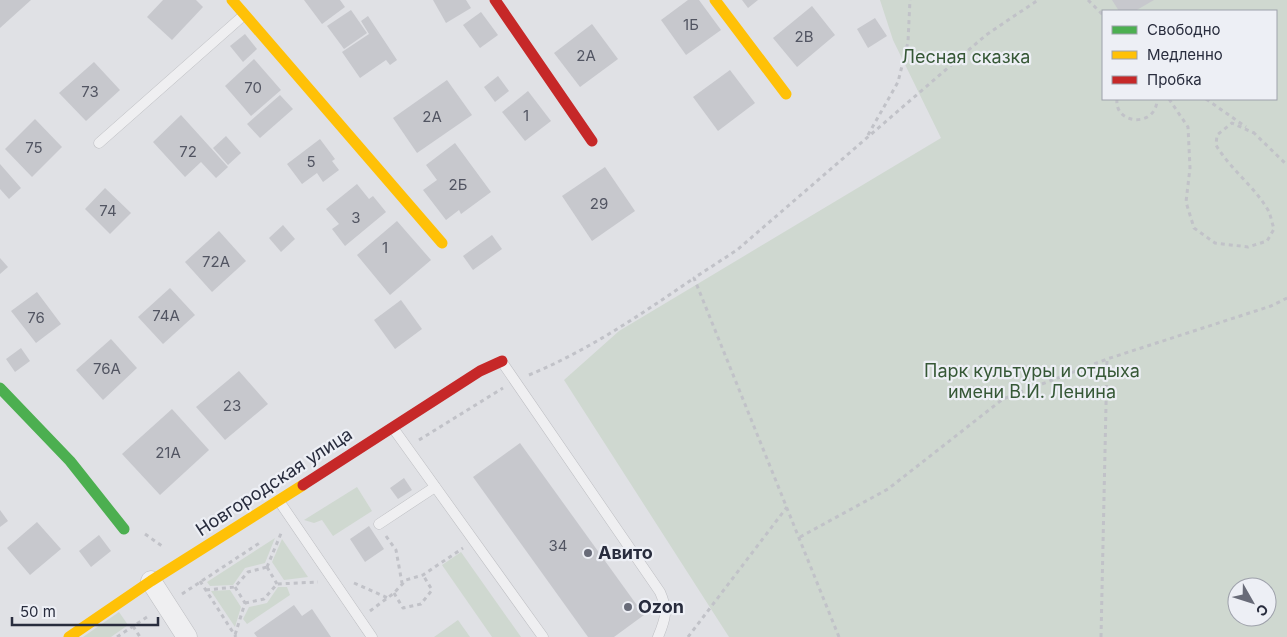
<svg xmlns="http://www.w3.org/2000/svg" width="1287" height="637" font-family="Inter,sans-serif">
	<rect width="100%" height="100%" fill="#e0e1e5"/>
	<g fill="#cfd8d0" fill-rule="evenodd">
		<path d="M 880,0 L 1287,0 L 1287,637 L 729,637 L 564,380 L 619,331 L 941,138 L 893,40 ZM 1103,11 L 1276,11 L 1276,99 L 1103,99 ZM 1237,587 L 1267,587 L 1267,617 L 1237,617 Z"/>
		<path d="M 357,487 L 372,511 L 333,536 L 322,520 L 314,523 L 304,520 Z"/>
		<path d="M 275,538 L 265,563 L 245,568 L 233,585 L 210,586 L 207,582 Z"/>
		<path d="M 282,539 L 308,577 L 284,580 L 272,562 Z"/>
		<path d="M 461,552 L 521,637 L 492,637 L 442,565 Z"/>
		<path d="M 278,587 L 287,587 L 290,595 L 247,624 L 243,619 L 249,607 L 267,603 Z"/>
		<path d="M 230,590 L 241,607 L 235,627 L 211,591 Z"/>
		<path d="M 119,612 L 128,625 L 111,637 L 83,637 Z"/>
		<path d="M 458,620 L 470,637 L 434,637 Z"/>
	</g>
	<g fill="#c7c8cd">
		<path d="M 0,0 L 31,0 L 0,28 Z"/>
		<path d="M 163,0 L 196,0 L 203,7 L 172,40 L 147,17 Z"/>
		<path d="M 304,0 L 340,0 L 345,7 L 322,24 Z"/>
		<path d="M 433,0 L 466,0 L 471,8 L 446,23 Z"/>
		<path d="M 688,0 L 699,0 L 721,30 L 686,55 L 661,20 Z"/>
		<path d="M 742,0 L 758,0 L 748,8 Z"/>
		<path d="M 1112,0 L 1154,0 L 1135,11 L 1119,11 Z"/>
		<path d="M 812,6 L 835,35 L 797,67 L 773,38 Z"/>
		<path d="M 351,10 L 367,33 L 344,49 L 327,26 Z"/>
		<path d="M 481,12 L 498,35 L 480,48 L 463,25 Z"/>
		<path d="M 368,16 L 397,60 L 390,65 L 386,60 L 360,78 L 342,52 L 369,34 L 361,21 Z"/>
		<path d="M 875,18 L 887,36 L 868,48 L 857,29 Z"/>
		<path d="M 592,24 L 618,59 L 580,87 L 554,53 Z"/>
		<path d="M 245,34 L 257,49 L 243,62 L 230,46 Z"/>
		<path d="M 254,59 L 281,90 L 251,116 L 225,86 Z"/>
		<path d="M 94,62 L 120,90 L 86,121 L 59,93 Z"/>
		<path d="M 730,70 L 755,103 L 718,131 L 693,97 Z"/>
		<path d="M 498,76 L 509,91 L 495,102 L 484,87 Z"/>
		<path d="M 447,80 L 472,115 L 417,153 L 393,118 Z"/>
		<path d="M 528,91 L 551,121 L 525,141 L 502,112 Z"/>
		<path d="M 280,95 L 293,109 L 260,138 L 247,124 Z"/>
		<path d="M 181,115 L 228,167 L 216,178 L 201,162 L 185,177 L 153,142 Z"/>
		<path d="M 35,119 L 62,147 L 32,177 L 5,149 Z"/>
		<path d="M 226,136 L 241,153 L 228,165 L 213,148 Z"/>
		<path d="M 320,139 L 335,159 L 332,161 L 339,170 L 323,182 L 317,173 L 302,184 L 287,164 Z"/>
		<path d="M 455,143 L 491,192 L 461,214 L 459,210 L 446,220 L 423,190 L 437,180 L 426,165 Z"/>
		<path d="M 0,164 L 21,188 L 9,199 L 0,189 Z"/>
		<path d="M 605,167 L 635,211 L 592,241 L 562,196 Z"/>
		<path d="M 357,184 L 369,199 L 373,196 L 386,212 L 345,246 L 332,229 L 339,224 L 326,209 Z"/>
		<path d="M 105,188 L 131,213 L 110,234 L 85,209 Z"/>
		<path d="M 397,221 L 431,260 L 390,295 L 357,255 Z"/>
		<path d="M 283,225 L 295,239 L 281,252 L 269,238 Z"/>
		<path d="M 219,231 L 246,261 L 212,292 L 185,262 Z"/>
		<path d="M 492,235 L 502,249 L 473,270 L 463,256 Z"/>
		<path d="M 0,258 L 8,267 L 0,274 Z"/>
		<path d="M 170,288 L 195,315 L 163,344 L 138,317 Z"/>
		<path d="M 37,292 L 61,324 L 36,343 L 11,311 Z"/>
		<path d="M 401,300 L 422,329 L 395,349 L 374,320 Z"/>
		<path d="M 111,339 L 137,368 L 103,400 L 76,370 Z"/>
		<path d="M 21,348 L 30,361 L 15,372 L 6,359 Z"/>
		<path d="M 239,371 L 268,404 L 225,440 L 196,407 Z"/>
		<path d="M 172,409 L 209,450 L 160,495 L 122,454 Z"/>
		<path d="M 520,443 L 644,615 L 614,637 L 588,637 L 473,477 Z"/>
		<path d="M 404,478 L 412,490 L 398,499 L 390,488 Z"/>
		<path d="M 0,510 L 8,521 L 0,527 Z"/>
		<path d="M 37,522 L 61,549 L 30,575 L 7,548 Z"/>
		<path d="M 369,526 L 384,549 L 365,562 L 350,539 Z"/>
		<path d="M 99,535 L 111,551 L 91,567 L 79,551 Z"/>
		<path d="M 294,605 L 302,616 L 312,609 L 331,637 L 257,637 L 254,633 Z"/>
	</g>
	<g fill="none" stroke-linecap="round" stroke-linejoin="round">
		<defs>
			<g id="lane">
				<path d="M 99,143 L 244,15"/>
				<path d="M 502,362 L 660,592 C 668,610 666,618 658,637"/>
				<path d="M 393,428 L 543,637"/>
				<path d="M 279,501 L 372,637"/>
				<path d="M 379,524 L 435,487"/>
			</g>
			<path id="street" d="M 151,581 L 187,637"/>
		</defs>
		<use href="#lane" stroke="#bdbec2" stroke-width="11"/>
		<use href="#street" stroke="#bdbec2" stroke-width="21"/>
		<g stroke="#c1c2c8" stroke-width="3" stroke-dasharray="4 4" stroke-linecap="butt">
			<path d="M 1088,0 L 1103,15"/>
			<path d="M 1117,99 C 1114,125 1157,128 1157,99"/>
			<path d="M 1169,99 L 1188,127 L 1190,168 L 1186,202 L 1194,228 L 1215,243 L 1248,247 L 1267,241 L 1274,229 C 1272,223 1271,216 1268,210 C 1254,186 1230,169 1216,145 L 1217,135 L 1232,123 L 1254,133"/>
			<path d="M 1206,99 L 1246,127"/>
			<path d="M 1253,132 L 1287,165"/>
			<path d="M 868,135 L 898,82 L 908,42 L 910,0"/>
			<path d="M 529,375 C 589,350 640,315 694,278"/>
			<path d="M 419,440 L 503,388"/>
			<path d="M 145,534 L 162,546"/>
			<path d="M 386,536 L 396,550 L 402,583"/>
			<path d="M 800,537 L 888,489 L 1003,399 L 1107,359 L 1271,306 L 1287,298"/>
			<path d="M 267,567 L 282,531"/>
			<path d="M 267,567 L 277,584"/>
			<path d="M 200,581 L 236,637"/>
			<path d="M 354,583 L 388,598"/>
			<path d="M 235,587 L 245,603 L 235,635"/>
			<path d="M 206,590 L 235,587 L 248,572 L 267,567"/>
			<path d="M 394,593 L 403,608 L 421,604 L 432,590 L 423,575"/>
			<path d="M 182,594 L 261,542"/>
			<path d="M 245,603 L 264,599 L 277,584 L 318,582"/>
			<path d="M 370,611 L 394,593 L 406,580 L 423,575 L 463,548"/>
			<path d="M 133,626 L 140,637"/>
			<path d="M 117,637 L 150,615"/>
			<path d="M 688,637 L 787,507"/>
			<path d="M 839,637 L 694,278 L 737,250 L 986,35 L 1038,0"/>
			<path d="M 1101,637 L 1107,359"/>
		</g>
		<use href="#lane" stroke="#efeff1" stroke-width="10"/>
		<use href="#street" stroke="#efeff1" stroke-width="20"/>
		<path stroke="#4caf50" stroke-width="11" d="M 0,388 L 70,461 L 124,529"/>
		<g stroke="#ffc107" stroke-width="11">
			<path d="M 232,0 L 442,243"/>
			<path d="M 715,0 L 786,94"/>
			<path d="M 69,637 L 151,581 L 303,485"/>
		</g>
		<g stroke="#c62828" stroke-width="11">
			<path d="M 495,0 L 592,141"/>
			<path d="M 303,485 L 480,371 L 502,361"/>
		</g>
	</g>
	<g fill="#686b78" stroke="#edeff5" stroke-width="2">
		<circle cx="588" cy="553" r="5"/>
		<circle cx="628" cy="607" r="5"/>
	</g>
	<g text-anchor="middle" stroke-width="4.5" stroke-linejoin="round" paint-order="stroke">
		<g font-size="15" fill="#525562">
			<text x="691" y="30">1Б</text>
			<text x="804" y="42">2В</text>
			<text x="586" y="61">2А</text>
			<text x="253" y="93">70</text>
			<text x="90" y="97">73</text>
			<text x="526" y="121">1</text>
			<text x="432" y="122">2А</text>
			<text x="34" y="153">75</text>
			<text x="188" y="157">72</text>
			<text x="311" y="167">5</text>
			<text x="458" y="190">2Б</text>
			<text x="599" y="209">29</text>
			<text x="108" y="216">74</text>
			<text x="356" y="223">3</text>
			<text x="385" y="253">1</text>
			<text x="216" y="267">72А</text>
			<text x="166" y="321">74А</text>
			<text x="36" y="323">76</text>
			<text x="107" y="374">76А</text>
			<text x="232" y="411">23</text>
			<text x="168" y="458">21А</text>
			<text x="558" y="551">34</text>
		</g>
		<g font-size="18" fill="#365836" stroke="#edeff5">
			<text x="966" y="63">Лесная сказка</text>
			<text x="1032" y="377">Парк культуры и отдыха<tspan x="1032" dy="21">имени В.И. Ленина</tspan></text>
		</g>
		<g font-size="18" fill="#282c3d" stroke="#edeff5">
			<text transform="translate(274 482) rotate(-33)" y="6">Новгородская улица</text>
		</g>
		<g font-size="18" font-weight="bold" fill="#282c3d" stroke="#edeff5" text-anchor="start">
			<text x="598" y="559">Авито</text>
			<text x="638" y="613">Ozon</text>
		</g>
	</g>
	<rect x="1102" y="10" width="175" height="90" fill="#edeff5" stroke="#9ea1ab"/>
	<rect x="1112" y="26" width="25" height="8" fill="#4caf50" stroke="#9ea1ab"/>
	<text x="1147" y="35" font-size="15" fill="#282c3d">Свободно</text>
	<rect x="1112" y="51" width="25" height="8" fill="#ffc107" stroke="#9ea1ab"/>
	<text x="1147" y="60" font-size="15" fill="#282c3d">Медленно</text>
	<rect x="1112" y="76" width="25" height="8" fill="#c62828" stroke="#9ea1ab"/>
	<text x="1147" y="85" font-size="15" fill="#282c3d">Пробка</text>
	<g transform="translate(1252 602) rotate(129)"><circle r="24" fill="#edeff5" stroke="#9ea1ab"/>
	<path d="M0-4L9 19L0 12L-9 19Z" fill="#686b78"/>
	<text y="-8" font-size="14" font-weight="bold" text-anchor="middle" fill="#282c3d">С</text>
	</g>
	<path d="M12 617v8h146v-8" fill="none" stroke="#282c3d" stroke-width="2.5"/>
	<text x="20" y="617" font-size="15" fill="#282c3d" stroke="#edeff5" stroke-width="4" paint-order="stroke">50 m</text>
</svg>
